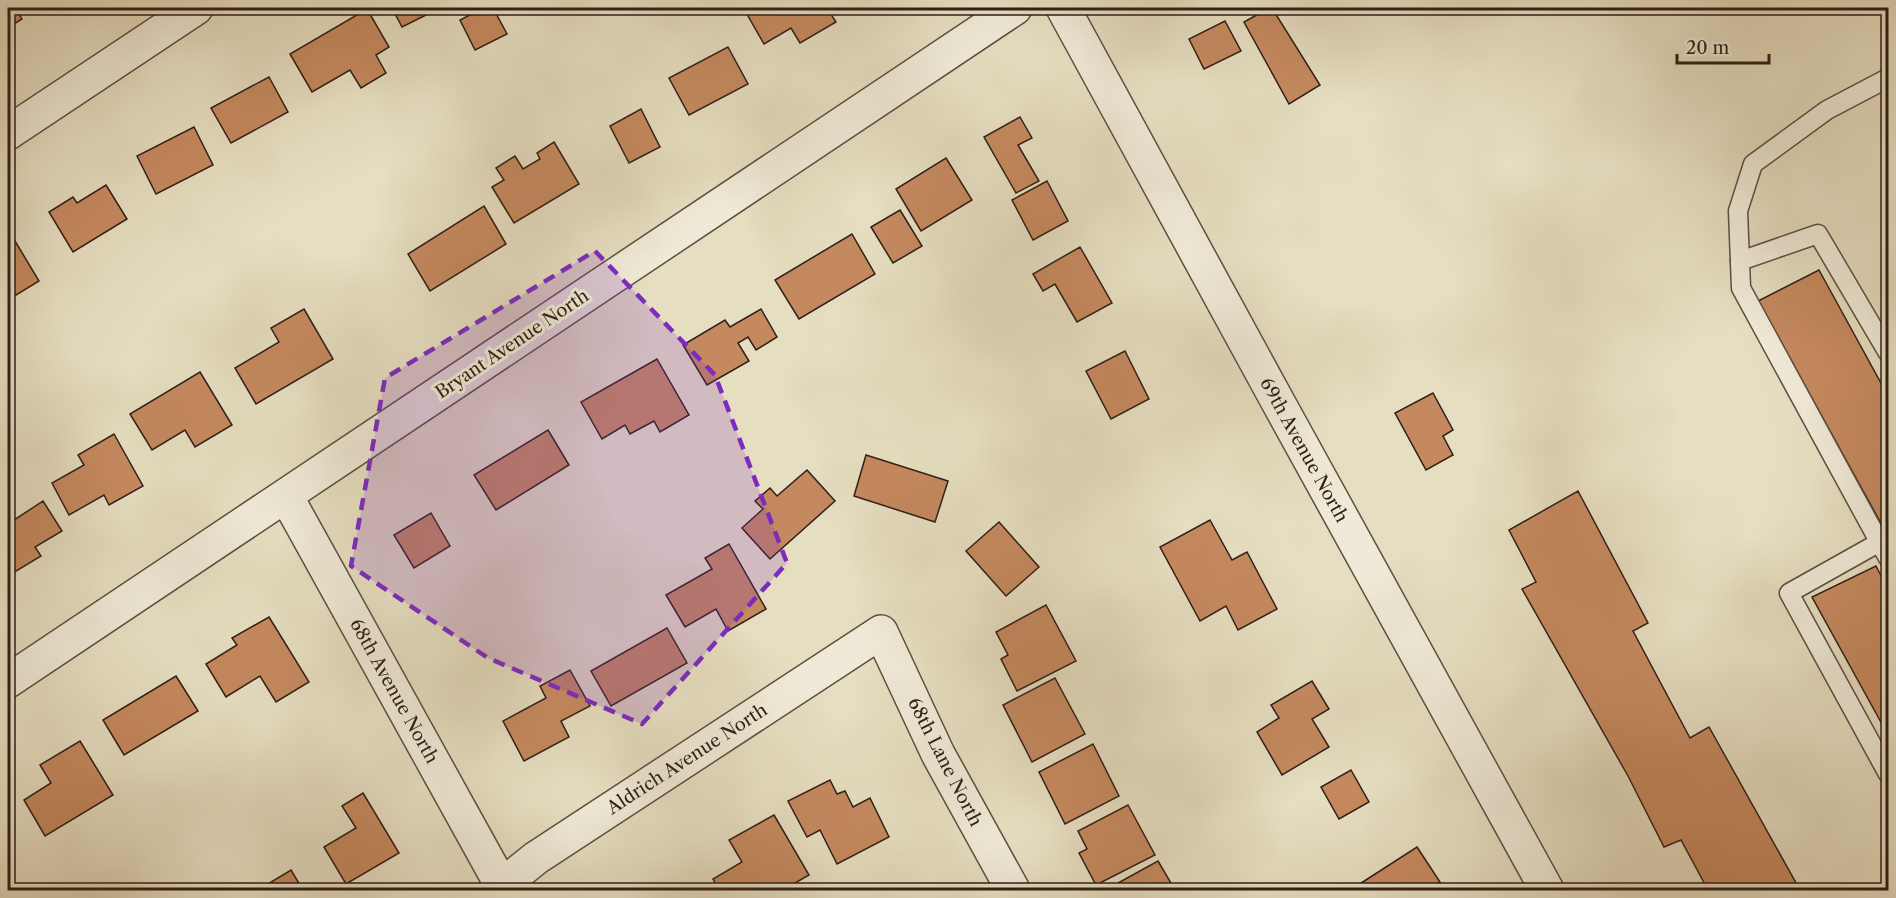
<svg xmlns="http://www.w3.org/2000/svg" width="1896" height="898" font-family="'Libre Caslon Text',serif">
	<rect width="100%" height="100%" fill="#e6dec1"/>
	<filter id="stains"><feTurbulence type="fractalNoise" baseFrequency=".00333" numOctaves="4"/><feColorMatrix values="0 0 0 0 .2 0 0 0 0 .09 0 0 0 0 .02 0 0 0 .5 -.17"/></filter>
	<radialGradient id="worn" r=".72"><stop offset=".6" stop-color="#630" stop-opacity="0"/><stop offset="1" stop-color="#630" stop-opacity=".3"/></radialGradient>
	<g fill="#c5895f" stroke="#2f1e16" stroke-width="1.5">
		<path d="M 8,8 L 15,8 L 22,19 L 8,28 Z"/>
		<path d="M 392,8 L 440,8 L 402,27 Z"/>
		<path d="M 483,8 L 493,8 L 507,34 L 475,50 L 460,20 Z"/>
		<path d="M 746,8 L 827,8 L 836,22 L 800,43 L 791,28 L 764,44 L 744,9 Z"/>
		<path d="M 1269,8 L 1272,8 L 1320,85 L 1289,104 L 1244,22 Z"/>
		<path d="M 367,9 L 389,47 L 376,55 L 386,73 L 361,88 L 350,70 L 312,92 L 290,54 Z"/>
		<path d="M 1225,21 L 1241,51 L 1204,69 L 1189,39 Z"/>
		<path d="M 728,47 L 748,84 L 689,115 L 669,78 Z"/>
		<path d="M 269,77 L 288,112 L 231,143 L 211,108 Z"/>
		<path d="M 641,109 L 660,147 L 629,163 L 610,126 Z"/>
		<path d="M 1020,117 L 1032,138 L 1018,145 L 1039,181 L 1016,193 L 984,137 Z"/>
		<path d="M 194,127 L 213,165 L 156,194 L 137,156 Z"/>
		<path d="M 554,142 L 579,184 L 514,223 L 492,187 L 504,180 L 496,168 L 515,156 L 523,169 L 540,159 L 537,153 Z"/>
		<path d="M 946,158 L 972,200 L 921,231 L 896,189 Z"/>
		<path d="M 1047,181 L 1068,221 L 1033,240 L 1012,200 Z"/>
		<path d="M 106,185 L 127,219 L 73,252 L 49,212 L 73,197 L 77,203 Z"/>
		<path d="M 484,206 L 506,244 L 430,291 L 408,254 Z"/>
		<path d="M 900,210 L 922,246 L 893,263 L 871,227 Z"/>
		<path d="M 852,234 L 875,274 L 799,319 L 775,280 Z"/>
		<path d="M 15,241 L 39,281 L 8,300 L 8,246 Z"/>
		<path d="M 1080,247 L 1112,303 L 1077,322 L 1055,284 L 1043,291 L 1033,274 Z"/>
		<path d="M 1819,270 L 1888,396 L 1888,536 L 1758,301 Z"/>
		<path d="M 304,309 L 333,359 L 256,404 L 235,368 L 279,342 L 271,328 Z"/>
		<path d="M 761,309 L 777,337 L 756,350 L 748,337 L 738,343 L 749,361 L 707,385 L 683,345 L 725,320 L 730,327 Z"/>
		<path d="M 1125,351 L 1149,399 L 1111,419 L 1086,371 Z"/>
		<path d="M 657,359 L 689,415 L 660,432 L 654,421 L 630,434 L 625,425 L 602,439 L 581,402 Z"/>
		<path d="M 200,372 L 232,425 L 195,447 L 185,430 L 152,450 L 130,414 Z"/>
		<path d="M 1433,393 L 1453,430 L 1443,436 L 1453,455 L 1426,470 L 1395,413 Z"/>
		<path d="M 548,430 L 569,465 L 496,510 L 474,475 Z"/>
		<path d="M 114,434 L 143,486 L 109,505 L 104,495 L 69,515 L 52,483 L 84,465 L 78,455 Z"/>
		<path d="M 866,455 L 948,481 L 935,522 L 854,496 Z"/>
		<path d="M 807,470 L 835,501 L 770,559 L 742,528 L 763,509 L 755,501 L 770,488 L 777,496 Z"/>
		<path d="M 1578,491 L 1648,623 L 1633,631 L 1690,738 L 1709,727 L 1800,890 L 1708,890 L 1681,840 L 1664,847 L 1628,776 L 1522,589 L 1536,582 L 1509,530 Z"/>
		<path d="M 43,501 L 62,531 L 35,547 L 41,556 L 8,576 L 8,524 Z"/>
		<path d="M 431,513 L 450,546 L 414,568 L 394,535 Z"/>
		<path d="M 1210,520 L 1232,560 L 1247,552 L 1277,609 L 1238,630 L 1226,606 L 1200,621 L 1160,547 Z"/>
		<path d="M 999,522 L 1039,567 L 1006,596 L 966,551 Z"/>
		<path d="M 729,544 L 766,609 L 728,631 L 716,609 L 685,627 L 666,595 L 712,569 L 705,558 Z"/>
		<path d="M 1876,566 L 1888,589 L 1888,735 L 1812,597 Z"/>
		<path d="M 1046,605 L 1076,661 L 1017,691 L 1001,659 L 1008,655 L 996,632 Z"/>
		<path d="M 269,617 L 309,682 L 276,702 L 260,676 L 226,697 L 206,664 L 237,645 L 232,638 Z"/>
		<path d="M 667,628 L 687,663 L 611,706 L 591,671 Z"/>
		<path d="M 570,670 L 590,706 L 561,721 L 569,737 L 524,761 L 503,721 L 546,698 L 540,686 Z"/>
		<path d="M 176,676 L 198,711 L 124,755 L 103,720 Z"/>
		<path d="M 1055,678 L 1085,734 L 1032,762 L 1003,705 Z"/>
		<path d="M 1312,681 L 1329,709 L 1312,719 L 1329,747 L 1282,775 L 1257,732 L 1279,718 L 1271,705 Z"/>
		<path d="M 80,741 L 113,795 L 45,836 L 24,800 L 51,783 L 40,765 Z"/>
		<path d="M 1093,744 L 1119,796 L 1065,824 L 1039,772 Z"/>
		<path d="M 1351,770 L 1369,802 L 1339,819 L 1321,787 Z"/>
		<path d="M 830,780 L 837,794 L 845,791 L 853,807 L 870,798 L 889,837 L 837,864 L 820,830 L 807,837 L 788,801 Z"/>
		<path d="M 363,793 L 399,853 L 346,884 L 324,847 L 356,828 L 342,806 Z"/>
		<path d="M 1128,805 L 1155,855 L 1096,885 L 1079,853 L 1087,849 L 1078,831 Z"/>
		<path d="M 774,815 L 809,875 L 783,890 L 719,890 L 713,879 L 742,862 L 729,840 Z"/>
		<path d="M 1417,847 L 1440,882 L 1427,890 L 1358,890 L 1355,887 Z"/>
		<path d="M 1158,861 L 1175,890 L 1111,890 L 1109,888 Z"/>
		<path d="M 291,870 L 303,890 L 258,890 Z"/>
	</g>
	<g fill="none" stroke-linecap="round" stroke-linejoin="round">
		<defs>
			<g id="service">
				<path d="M 1888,78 L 1827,110 L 1753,164 L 1738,211 L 1741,288 L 1888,558"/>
				<path d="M 1740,261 L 1818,234 L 1888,353"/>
				<path d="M 1880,542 L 1789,593 L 1888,774"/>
			</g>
			<g id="minor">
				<path d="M 1063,8 L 1278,402 L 1547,890"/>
				<path d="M 8,133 L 196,8"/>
				<path d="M 286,496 L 502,886"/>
				<path d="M 8,681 L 1015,8"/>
				<path d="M 496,890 L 536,858 L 881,632 L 938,754 L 1013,890"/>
			</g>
		</defs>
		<use href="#service" stroke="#5d4e41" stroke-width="21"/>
		<use href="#minor" stroke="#5d4e41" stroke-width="36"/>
		<use href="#service" stroke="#efead7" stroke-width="18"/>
		<use href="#minor" stroke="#efead7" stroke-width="33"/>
	</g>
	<path fill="#7b2cbf" fill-opacity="0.2" stroke="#7b2cbf" stroke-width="4.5" stroke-dasharray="12 8" stroke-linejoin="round" d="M 595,251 L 715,375 L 787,563 L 642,724 L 488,658 L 351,566 L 385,378 Z"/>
	<g text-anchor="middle" stroke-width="6" stroke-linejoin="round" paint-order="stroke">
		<g font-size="18" fill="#2f1e16" stroke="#efead7">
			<text transform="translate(512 344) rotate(-34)" y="6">Bryant Avenue North</text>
			<text transform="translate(1304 450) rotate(61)" y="6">69th Avenue North</text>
			<text transform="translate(394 691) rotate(61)" y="6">68th Avenue North</text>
			<text transform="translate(687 759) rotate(-33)" y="6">Aldrich Avenue North</text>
			<text transform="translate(945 762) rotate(63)" y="6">68th Lane North</text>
		</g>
	</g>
	<rect width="1896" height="898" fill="none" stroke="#e6dec1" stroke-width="30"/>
	<rect x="9" y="9" width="1878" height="880" fill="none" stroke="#2f1e16" stroke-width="3"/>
	<rect x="15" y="15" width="1866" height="868" fill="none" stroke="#2f1e16" stroke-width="1.5"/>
	<path d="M1677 54v9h92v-9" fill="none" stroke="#2f1e16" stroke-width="3"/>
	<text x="1686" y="54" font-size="18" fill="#2f1e16" stroke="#efead7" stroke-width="4.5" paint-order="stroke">20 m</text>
	<rect width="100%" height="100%" filter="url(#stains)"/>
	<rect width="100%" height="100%" fill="url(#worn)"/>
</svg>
